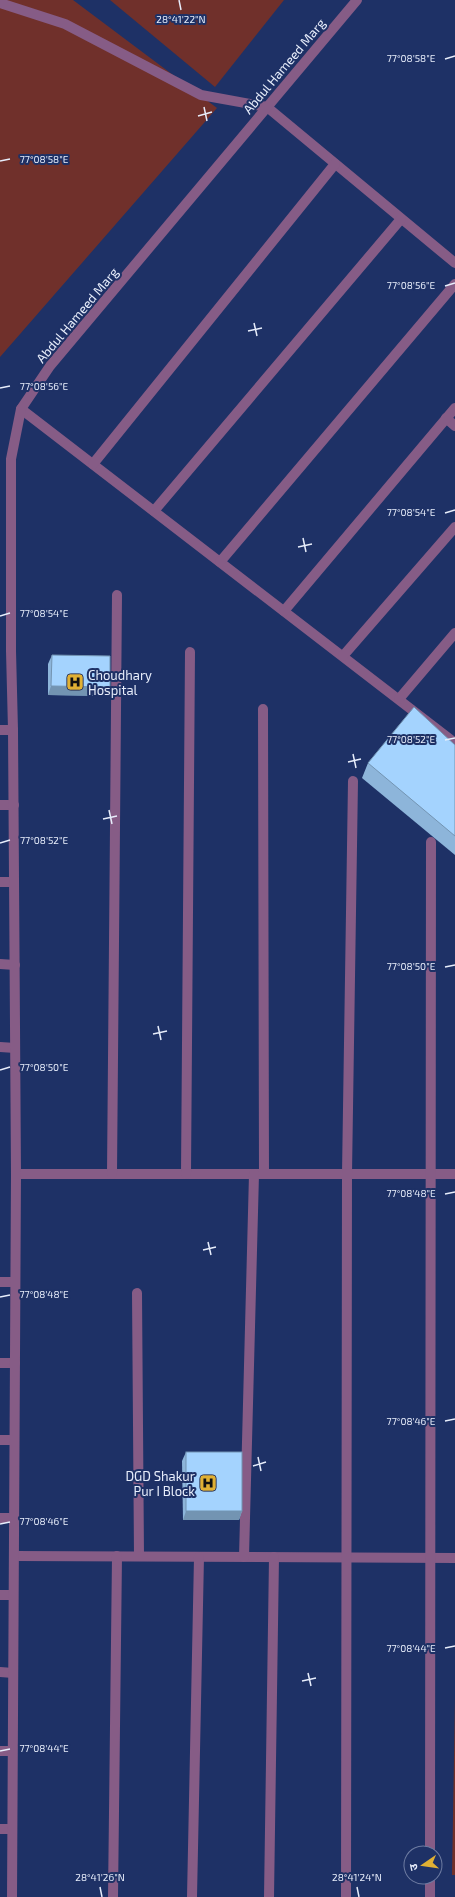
<svg xmlns="http://www.w3.org/2000/svg" width="455" height="1897" font-family="'Exo 2','Noto Sans Devanagari',sans-serif">
	<rect width="100%" height="100%" fill="#1e3166"/>
	<g fill="#70302b">
		<path d="M 0,0 L 73,0 L 217,108 L 0,357 Z"/>
		<path d="M 110,0 L 284,0 L 215,87 Z"/>
		<path d="M 455,1698 L 455,1875 L 452,1875 Z"/>
	</g>
	<g fill="none" stroke-linecap="round" stroke-linejoin="round">
		<g stroke="#865c86" stroke-width="10">
			<path d="M 0,3 L 65,24 L 201,95 L 267,107 L 455,263"/>
			<path d="M 21,409 L 455,743"/>
			<path d="M 446,418 L 455,426"/>
			<path d="M 93,464 L 335,164"/>
			<path d="M 154,511 L 401,219"/>
			<path d="M 220,562 L 455,284"/>
			<path d="M 284,611 L 455,408"/>
			<path d="M 343,656 L 455,527"/>
			<path d="M 399,699 L 455,633"/>
			<path d="M 263,709 L 264,1174"/>
			<path d="M 0,730 L 13,730"/>
			<path d="M 0,805 L 14,805"/>
			<path d="M 0,882 L 14,882"/>
			<path d="M 0,964 L 15,965"/>
			<path d="M 0,1047 L 15,1048"/>
			<path d="M 16,1174 L 455,1174"/>
			<path d="M 112,1174 L 117,595"/>
			<path d="M 186,1174 L 190,652"/>
			<path d="M 0,1282 L 15,1282"/>
			<path d="M 137,1293 L 139,1556"/>
			<path d="M 0,1363 L 15,1363"/>
			<path d="M 0,1440 L 14,1440"/>
			<path d="M 0,1518 L 14,1518"/>
			<path d="M 14,1556 L 455,1558"/>
			<path d="M 244,1557 L 254,1174"/>
			<path d="M 0,1595 L 13,1595"/>
			<path d="M 0,1672 L 13,1673"/>
			<path d="M 0,1751 L 12,1751"/>
			<path d="M 0,1829 L 12,1829"/>
			<path d="M 430,1853 L 431,842"/>
			<path d="M 12,1897 L 16,1174 L 13,730 L 11,651 L 11,459 L 21,409 L 50,366 L 357,0"/>
			<path d="M 113,1897 L 117,1556"/>
			<path d="M 192,1897 L 199,1557"/>
			<path d="M 269,1897 L 274,1557"/>
			<path d="M 346,1897 L 347,1174 L 353,781"/>
			<path d="M 430,1897 L 430,1877"/>
		</g>
	</g>
	<g fill="#8db5da">
		<path d="M 52,655 L 110,687 L 106,696 L 48,695 L 48,664 Z"/>
		<path d="M 455,745 L 455,855 L 362,778 L 368,763 Z"/>
		<path d="M 186,1452 L 242,1511 L 239,1520 L 183,1520 L 182,1461 Z"/>
	</g>
	<g fill="#7394b2">
		<path d="M 51,686 L 110,687 L 106,696 L 48,695 Z"/>
		<path d="M 186,1511 L 242,1511 L 239,1520 L 183,1520 Z"/>
	</g>
	<g fill="#a4d3fe" stroke="#7394b2">
		<path d="M 52,655 L 110,656 L 110,687 L 51,686 Z"/>
		<path d="M 414,707 L 455,745 L 455,836 L 368,763 Z"/>
		<rect x="186" y="1452" width="56" height="59"/>
	</g>
	<path fill="none" stroke="#e7edfb" stroke-width="1.5" d="M 179,0 L 181,10M 445,59 L 455,56M 204,107 L 207,121M 198,116 L 212,112M 0,161 L 10,159M 445,286 L 455,283M 254,323 L 257,336M 248,331 L 262,328M 0,388 L 10,386M 445,513 L 455,510M 303,538 L 306,552M 298,547 L 312,544M 0,616 L 10,613M 445,740 L 455,738M 353,754 L 356,768M 348,762 L 361,759M 109,810 L 112,824M 103,819 L 117,816M 0,843 L 10,840M 445,967 L 455,965M 158,1026 L 161,1040M 153,1034 L 167,1031M 0,1070 L 10,1067M 445,1194 L 455,1192M 208,1242 L 211,1255M 203,1250 L 216,1247M 0,1297 L 10,1295M 445,1421 L 455,1419M 258,1457 L 261,1471M 253,1466 L 266,1462M 0,1524 L 10,1522M 445,1648 L 455,1646M 308,1673 L 311,1686M 302,1681 L 316,1678M 0,1751 L 10,1749M 100,1887 L 102,1897M 357,1887 L 359,1897"/>
	<defs>
		<symbol id="hospital-square" viewBox="-11 -11 22 22"><rect x="-9" y="-9" width="18" height="18" rx="4" fill="#e0b034" stroke="#1e3166"/><path d="M-5-5h3v3.5h4V-5h3V5h-3V1.5h-4V5h-3Z" fill="#111"/></symbol>
	</defs>
	<g fill-rule="evenodd">
		<use href="#hospital-square" x="65" y="672" width="20" height="20"/>
		<use href="#hospital-square" x="198" y="1473" width="20" height="20"/>
	</g>
	<g text-anchor="middle" stroke-width="4" stroke-linejoin="round" paint-order="stroke">
		<g font-size="13" fill="#e7edfb" stroke="#1e3166">
			<text transform="translate(284 66) rotate(-50)" y="5">Abdul Hameed Marg</text>
			<text transform="translate(77 315) rotate(-50)" y="5">Abdul Hameed Marg</text>
		</g>
		<g font-size="13" fill="#e7edfb" stroke="#1e3166" text-anchor="start">
			<text x="88" y="680">Choudhary<tspan x="88" dy="15">Hospital</tspan></text>
			<text x="195" y="1481" text-anchor="end">DGD Shakur<tspan x="195" dy="15">Pur I Block</tspan></text>
		</g>
	</g>
	<g font-size="10" text-anchor="middle" fill="#e7edfb" stroke="#1e3166" stroke-width="4" stroke-linejoin="round" paint-order="stroke">
		<text x="181" y="23">28°41'22"N</text>
		<text x="411" y="62">77°08'58"E</text>
		<text x="44" y="163">77°08'58"E</text>
		<text x="411" y="289">77°08'56"E</text>
		<text x="44" y="390">77°08'56"E</text>
		<text x="411" y="516">77°08'54"E</text>
		<text x="44" y="617">77°08'54"E</text>
		<text x="411" y="743">77°08'52"E</text>
		<text x="44" y="844">77°08'52"E</text>
		<text x="411" y="970">77°08'50"E</text>
		<text x="44" y="1071">77°08'50"E</text>
		<text x="411" y="1197">77°08'48"E</text>
		<text x="44" y="1298">77°08'48"E</text>
		<text x="411" y="1425">77°08'46"E</text>
		<text x="44" y="1525">77°08'46"E</text>
		<text x="411" y="1652">77°08'44"E</text>
		<text x="44" y="1752">77°08'44"E</text>
		<text x="100" y="1881">28°41'26"N</text>
		<text x="357" y="1881">28°41'24"N</text>
	</g>
	<g transform="translate(423 1865) rotate(257)"><circle r="19" fill="#1e3166" stroke="#6e7ca2"/>
	<path d="M0-3L7 15L0 10L-7 15Z" fill="#e0b034"/>
	<text y="-6" font-size="11" font-weight="bold" text-anchor="middle" fill="#e7edfb">उ</text>
	</g>
</svg>
